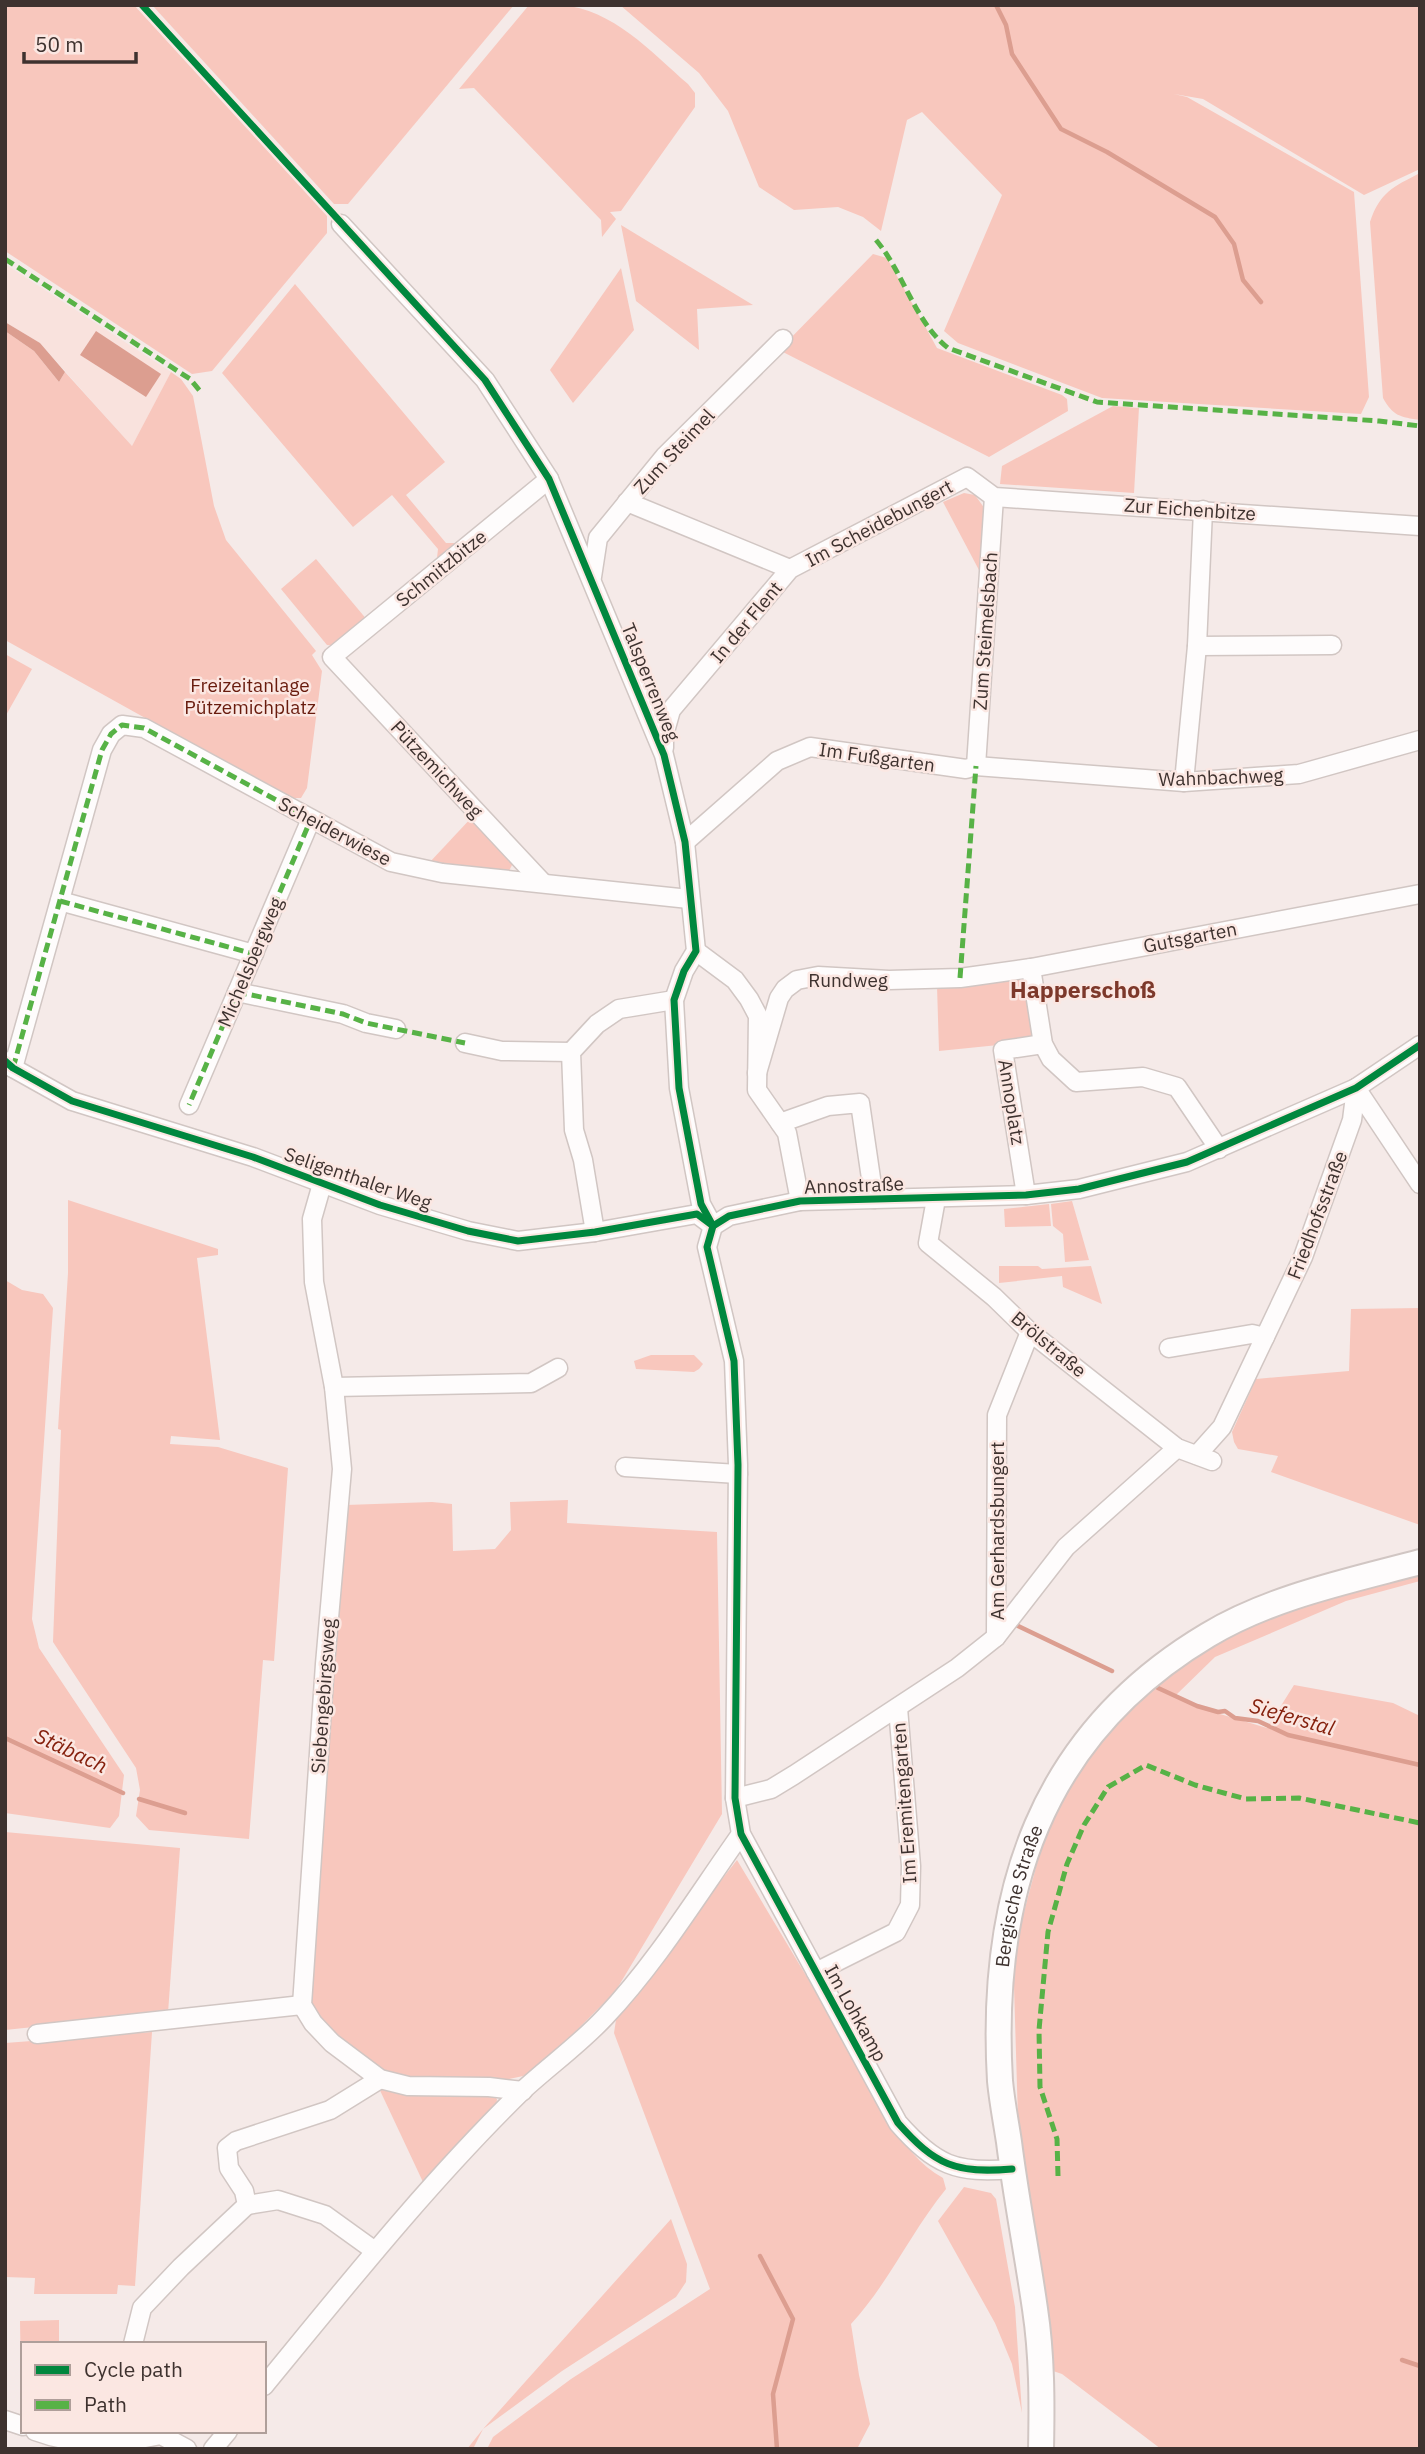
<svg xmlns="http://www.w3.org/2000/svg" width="1425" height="2454" font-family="'IBM Plex Sans',sans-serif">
	<rect width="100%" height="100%" fill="#f5eae8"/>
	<path fill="#f9e2dd" d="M 5,264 L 171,372 L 132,446 L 40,343 L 5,322 Z"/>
	<g fill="#f8c7bd">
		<path d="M 5,5 L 134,5 L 327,216 L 327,233 L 212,371 L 192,374 L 5,251 Z"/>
		<path d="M 152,5 L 514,5 L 348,204 L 334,204 Z"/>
		<path d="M 529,5 C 540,5 551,4 561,5 C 613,9 651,52 688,84 L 695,93 L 695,107 L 621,211 L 610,212 L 616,219 L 602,237 L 601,220 L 474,88 L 459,89 Z"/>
		<path d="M 620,5 L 1420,5 L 1420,169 L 1364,195 L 1203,99 L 1174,94 L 1187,97 L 1354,192 L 1369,397 L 1361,414 L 1102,398 L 958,343 L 944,331 L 1002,195 L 922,112 L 907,120 L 881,231 L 863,217 L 838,207 L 794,210 L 759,187 L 728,111 L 699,73 Z"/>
		<path d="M 1420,173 L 1420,420 C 1400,417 1393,416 1383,398 L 1370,222 C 1380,192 1393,187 1420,173 Z"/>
		<path d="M 621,225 L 753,305 L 697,309 L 699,350 L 636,301 Z"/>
		<path d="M 873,254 L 887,258 L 937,348 L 1062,395 L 1067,399 L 1068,411 L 989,457 L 779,350 Z"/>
		<path d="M 621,268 L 634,330 L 573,403 L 550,370 Z"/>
		<path d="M 295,284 L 445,462 L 406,495 L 446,543 L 456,543 L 437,558 L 438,549 L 392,495 L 353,527 L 222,373 Z"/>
		<path d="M 5,331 L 34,351 L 59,382 L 65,372 L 132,446 L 171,372 L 181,379 L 193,396 L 214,506 L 226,540 L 316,651 L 312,655 L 322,671 L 307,788 L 301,798 L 289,798 L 5,640 Z"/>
		<path d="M 1113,406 L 1139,408 L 1134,493 L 1000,484 L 1002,466 Z"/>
		<path d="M 964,493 L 975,495 L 985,509 L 980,572 L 943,502 Z"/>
		<path d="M 316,559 L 368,621 L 336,646 L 327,645 L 281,589 Z"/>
		<path d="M 5,654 L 32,669 L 5,717 Z"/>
		<path d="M 473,816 L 515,859 L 509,871 L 429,863 Z"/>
		<path d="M 1023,975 L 1037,1041 L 939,1051 L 937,986 L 956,987 Z"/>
		<path d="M 68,1200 L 218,1249 L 218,1255 L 197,1258 L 220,1440 L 171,1436 L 170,1444 L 218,1447 L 288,1468 L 274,1661 L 263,1660 L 249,1839 L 149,1830 L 136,1816 L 140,1790 L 136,1768 L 53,1642 L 61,1430 L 58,1429 L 68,1273 Z"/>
		<path d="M 1072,1201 L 1089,1260 L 1065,1262 L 1063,1234 L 1053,1226 L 1051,1204 Z"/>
		<path d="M 1049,1204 L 1051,1226 L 1005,1227 L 1004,1209 Z"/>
		<path d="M 999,1266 L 1038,1266 L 1042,1269 L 1091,1266 L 1102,1304 L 1063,1287 L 1062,1276 L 999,1283 Z"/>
		<path d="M 5,1280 L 22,1290 L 43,1294 L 53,1308 L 32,1619 L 39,1648 L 124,1775 L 119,1816 L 110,1828 L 5,1813 Z"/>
		<path d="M 1420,1308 L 1420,1525 L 1271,1472 L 1278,1456 L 1238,1449 L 1234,1442 L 1232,1432 L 1256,1379 L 1349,1371 L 1351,1309 Z"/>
		<path d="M 651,1355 L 694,1355 L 703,1364 L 699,1369 L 694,1372 L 636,1369 L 634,1361 Z"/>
		<path d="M 568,1500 L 567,1523 L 717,1532 L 722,1814 L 615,1992 L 542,2065 L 523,2076 L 504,2080 L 400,2077 L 383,2074 L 340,2042 L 311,2010 L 310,1988 L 346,1505 L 432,1502 L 452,1504 L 453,1551 L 495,1549 L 511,1530 L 510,1502 Z"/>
		<path d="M 1420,1572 L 1420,1581 L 1346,1601 L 1215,1657 L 1175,1696 L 1210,1711 L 1267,1728 L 1294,1685 L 1393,1703 L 1420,1716 L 1420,2449 L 1161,2449 L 1062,2374 L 1050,2370 L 1029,2195 L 1019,2153 L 1013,1953 L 1046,1830 L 1091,1737 L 1196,1652 L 1262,1619 L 1320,1599 Z"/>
		<path d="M 5,1832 L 180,1848 L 168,2013 L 5,2030 Z"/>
		<path d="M 737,1860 C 774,1922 811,1984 848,2045 C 875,2090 896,2152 943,2178 L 946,2189 C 911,2232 888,2284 851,2324 L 859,2375 L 870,2424 L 857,2449 L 487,2449 L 493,2437 L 571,2379 L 710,2289 L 614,2033 L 617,2013 Z"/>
		<path d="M 152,2032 L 135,2286 L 118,2285 L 117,2294 L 34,2294 L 35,2278 L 5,2277 L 5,2043 Z"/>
		<path d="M 377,2084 L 490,2093 L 497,2099 L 496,2109 L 423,2182 Z"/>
		<path d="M 964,2187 L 991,2193 L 996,2199 L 1015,2307 L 1022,2413 L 1012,2364 L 995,2323 L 938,2221 Z"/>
		<path d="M 671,2219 L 687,2264 L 686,2282 L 676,2297 L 562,2371 L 483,2429 L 473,2449 L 467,2449 L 483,2429 Z"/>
		<path d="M 59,2320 L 59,2344 L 23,2344 L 21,2382 L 20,2321 Z"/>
	</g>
	<g fill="#dc9e90">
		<path d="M 5,322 L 40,343 L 65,372 L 59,382 L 34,351 L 5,331 Z"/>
		<path d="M 96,331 L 161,374 L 146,397 L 80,355 Z"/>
	</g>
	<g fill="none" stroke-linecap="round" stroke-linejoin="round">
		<g stroke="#dc9e90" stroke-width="4.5">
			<path d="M 996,5 L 1006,25 L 1012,54 L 1061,129 L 1107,152 L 1215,217 L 1234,244 L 1243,280 L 1261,302"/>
			<path d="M 1014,1624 L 1112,1671"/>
			<path d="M 1158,1688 L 1197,1706 L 1218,1712 L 1225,1711 L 1235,1718 L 1258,1721 L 1288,1735 L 1420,1765"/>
			<path d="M 5,1738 L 123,1793"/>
			<path d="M 139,1799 L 185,1813"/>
			<path d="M 760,2256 L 793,2319 L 773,2394 L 777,2449"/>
			<path d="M 1402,2360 L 1420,2366"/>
		</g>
		<defs>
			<g id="minor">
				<path d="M 341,224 L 485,380 L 549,479 L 664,755 L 685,842 L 696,951 L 684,971 L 674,1000 L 679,1088 L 701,1204 L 713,1226"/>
				<path d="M 627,502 L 790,569"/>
				<path d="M 592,577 L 598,538 L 665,456 L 783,339"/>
				<path d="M 1197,646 L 1332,645"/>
				<path d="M 664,748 L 664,735 L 671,710 L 790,569 L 967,477 L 994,497 L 1420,526"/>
				<path d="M 976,766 L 994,497"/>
				<path d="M 1184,782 L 1197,646 L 1203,510"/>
				<path d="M 685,842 L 777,761 L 810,747 L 966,769 L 976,766 L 1184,782 L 1299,774 L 1420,740"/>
				<path d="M 542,882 L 332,657 L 549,479"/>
				<path d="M 60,901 L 254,954"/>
				<path d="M 696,951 L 735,980 L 749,999 L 758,1016 L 757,1090 L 787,1133 L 800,1201"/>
				<path d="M 1031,968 L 1043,1044 L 1051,1059 L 1076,1082 L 1143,1077 L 1177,1087 L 1219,1149"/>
				<path d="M 237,992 L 343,1014 L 366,1023 L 396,1029"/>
				<path d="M 465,1043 L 502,1051 L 571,1052"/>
				<path d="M 6,1061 L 13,1068 L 72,1101 L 253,1157 L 380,1205 L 468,1231 L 518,1241 L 595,1232 L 697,1214 L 713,1226"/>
				<path d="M 13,1068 L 102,750 L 111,734 L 122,725 L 144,728 L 391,862 L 442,873 L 689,899"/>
				<path d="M 757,1073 L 779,998 L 785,989 L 797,980 L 818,976 L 889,980 L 960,978 L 1031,968 L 1420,894"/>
				<path d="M 1356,1088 L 1420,1184"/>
				<path d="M 189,1105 L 311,819"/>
				<path d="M 780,1123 L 828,1106 L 860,1103 L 874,1199"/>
				<path d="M 322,1184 L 312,1219 L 314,1282 L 334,1387 L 342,1469 L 325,1664 L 302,2005 L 313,2023 L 332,2043 L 380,2079 L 408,2086 L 489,2087 L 523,2091"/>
				<path d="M 1026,1195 L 1003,1050 L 1043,1044"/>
				<path d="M 936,1199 L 928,1243 L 994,1297 L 1030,1332 L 1177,1448 L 1212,1461"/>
				<path d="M 595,1232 L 583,1160 L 574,1130 L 571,1052 L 597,1024 L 619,1009 L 674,1000"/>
				<path d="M 1169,1348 L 1252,1334 L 1265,1337"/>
				<path d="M 334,1387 L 531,1383 L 558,1368"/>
				<path d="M 1197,1455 L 1222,1427 L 1303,1257 L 1352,1120 L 1356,1088"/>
				<path d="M 625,1467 L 738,1474"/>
				<path d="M 996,1637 L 997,1415 L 1030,1332"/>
				<path d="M 735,1798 L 771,1789 L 794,1775 L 957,1668 L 996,1637 L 1066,1547 L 1177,1448"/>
				<path d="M 816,1972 L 896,1932 L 910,1905 L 911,1866 L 898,1708"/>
				<path d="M 37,2034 L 302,2005"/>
				<path d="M 1012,2169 C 956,2174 935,2165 898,2123 L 741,1834 L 735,1798 L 738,1465 L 734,1361 L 707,1247 L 713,1226 L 729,1216 L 800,1201 L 1026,1195 L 1079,1189 L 1187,1162 L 1356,1088 L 1420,1045"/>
				<path d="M 247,2205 L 278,2200 L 325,2215 L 375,2251"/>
				<path d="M 133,2344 L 142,2308 L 181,2267 L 247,2205 L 244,2191 L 229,2168 L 227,2148 L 236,2141 L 330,2110 L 380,2079"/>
				<path d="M 264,2386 C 347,2285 429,2182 522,2091 C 549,2066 580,2044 605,2017 C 657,1962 697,1896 741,1834"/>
				<path d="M 5,2420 L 23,2426"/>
				<path d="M 35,2431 C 67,2443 102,2445 135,2440"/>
				<path d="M 134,2431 L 135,2440 L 161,2435 L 187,2449"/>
				<path d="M 213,2449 L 228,2431"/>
			</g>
			<g id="secondary">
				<path id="s1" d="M 1041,2449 C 1042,2402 1042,2355 1035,2309 C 1027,2253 1016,2198 1009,2142 C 1006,2122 1002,2102 1000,2081 C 989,1894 1040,1735 1208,1635 C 1271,1597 1349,1581 1420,1562"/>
			</g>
		</defs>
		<use href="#minor" stroke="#d1c6c3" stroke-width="21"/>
		<use href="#secondary" stroke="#d1c6c3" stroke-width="28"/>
		<use href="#minor" stroke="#fefcfc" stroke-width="18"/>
		<use href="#secondary" stroke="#fefcfc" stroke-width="24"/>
		<g stroke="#57b246" stroke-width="5" stroke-dasharray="10 5" stroke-linecap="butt">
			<path d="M 876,240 C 904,273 914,321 948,348 L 1097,402 L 1379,421 L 1420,426"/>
			<path d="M 5,259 L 190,379 L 200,391"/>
			<path d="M 60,901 L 254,954"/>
			<path d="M 960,978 L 976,766"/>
			<path d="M 237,992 L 343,1014 L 366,1023 L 465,1043"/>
			<path d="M 13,1068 L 102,750 L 111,734 L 122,725 L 144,728 L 311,819 L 189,1105"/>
			<path d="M 1058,2176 L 1057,2139 L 1040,2087 L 1039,2030 L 1048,1932 L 1067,1864 L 1084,1825 L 1108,1787 L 1146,1765 L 1195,1785 L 1246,1799 L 1299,1798 L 1420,1823"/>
		</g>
		<defs>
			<g id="cycleway">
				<path d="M 142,5 L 485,380 L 549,479 L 664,755 L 685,842 L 696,951 L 684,971 L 674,1000 L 679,1088 L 701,1204 L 713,1226"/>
				<path d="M 5,1061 L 13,1068 L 72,1101 L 253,1157 L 380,1205 L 468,1231 L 518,1241 L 595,1232 L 697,1214 L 713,1226"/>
				<path d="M 1012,2169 C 956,2174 935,2165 898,2123 L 741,1834 L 735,1798 L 738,1465 L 734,1361 L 707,1247 L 713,1226 L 729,1216 L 800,1201 L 1026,1195 L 1079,1189 L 1187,1162 L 1356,1088 L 1420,1045"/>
			</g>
		</defs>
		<use href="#cycleway" stroke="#fbe7e2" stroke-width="11"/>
		<use href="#cycleway" stroke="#00873e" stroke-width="7"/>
	</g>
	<g text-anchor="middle" stroke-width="5" stroke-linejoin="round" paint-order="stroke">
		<g font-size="19" fill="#3e322f" stroke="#fbe7e2">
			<text transform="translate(674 451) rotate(-47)" y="7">Zum Steimel</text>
			<text transform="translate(1190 509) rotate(4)" y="7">Zur Eichenbitze</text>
			<text transform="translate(879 523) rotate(-28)" y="7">Im Scheidebungert</text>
			<text transform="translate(441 568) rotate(-39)" y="7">Schmitzbitze</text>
			<text transform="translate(746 622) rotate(-50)" y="7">In der Flent</text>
			<text transform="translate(985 631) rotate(-86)" y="7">Zum Steimelsbach</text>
			<text transform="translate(651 682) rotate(68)" y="7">Talsperrenweg</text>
			<text transform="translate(877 757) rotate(8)" y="7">Im Fußgarten</text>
			<text transform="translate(437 769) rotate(47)" y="7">Pützemichweg</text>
			<text transform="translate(1221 777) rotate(-2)" y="7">Wahnbachweg</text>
			<text transform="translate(335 831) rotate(28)" y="7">Scheiderwiese</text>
			<text transform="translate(1190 937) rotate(-11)" y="7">Gutsgarten</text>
			<text transform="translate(250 962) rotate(-67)" y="7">Michelsbergweg</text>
			<text x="848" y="987">Rundweg</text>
			<text transform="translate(1012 1102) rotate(81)" y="7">Annoplatz</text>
			<text transform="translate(358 1178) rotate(19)" y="7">Seligenthaler Weg</text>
			<text transform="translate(854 1185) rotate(-2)" y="7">Annostraße</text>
			<text transform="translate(1317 1215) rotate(-69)" y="7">Friedhofsstraße</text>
			<text transform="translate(1049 1344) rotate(40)" y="7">Brölstraße</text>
			<text transform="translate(997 1531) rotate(-90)" y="7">Am Gerhardsbungert</text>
			<text transform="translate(323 1696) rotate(-86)" y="7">Siebengebirgsweg</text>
			<text transform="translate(904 1803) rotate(-94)" y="7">Im Eremitengarten</text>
			<text dy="7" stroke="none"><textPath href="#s1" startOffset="558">Bergische Straße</textPath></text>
			<text transform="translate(856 2013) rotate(61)" y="7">Im Lohkamp</text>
		</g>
		<g font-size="19" fill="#681b0d" stroke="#fbe7e2">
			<text x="250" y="692">Freizeitanlage<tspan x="250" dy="22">Pützemichplatz</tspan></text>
		</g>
		<g font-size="21" font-style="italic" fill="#85200d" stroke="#fbe7e2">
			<text transform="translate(1292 1717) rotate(16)" y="7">Sieferstal</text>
			<text transform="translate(71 1751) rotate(25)" y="7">Stäbach</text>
		</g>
		<g font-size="23" font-weight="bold" fill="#7d382a" stroke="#fbe7e2">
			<text x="1083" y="998">Happerschoß</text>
		</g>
	</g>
	<rect width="1425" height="2454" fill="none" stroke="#3e322f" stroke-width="14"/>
	<rect x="21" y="2342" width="245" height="91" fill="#fbe7e2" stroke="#af9f9a" stroke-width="2"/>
	<rect x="35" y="2365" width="35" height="10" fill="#00873e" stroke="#af9f9a" stroke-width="2"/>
	<text x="84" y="2377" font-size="21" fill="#3e322f">Cycle path</text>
	<rect x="35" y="2400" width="35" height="10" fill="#57b246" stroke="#af9f9a" stroke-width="2"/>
	<text x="84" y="2412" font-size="21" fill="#3e322f">Path</text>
	<path d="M24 52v10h112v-10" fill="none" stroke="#3e322f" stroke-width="3.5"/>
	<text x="35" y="52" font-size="21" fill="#3e322f" stroke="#fbe7e2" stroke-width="5" paint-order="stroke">50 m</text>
</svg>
